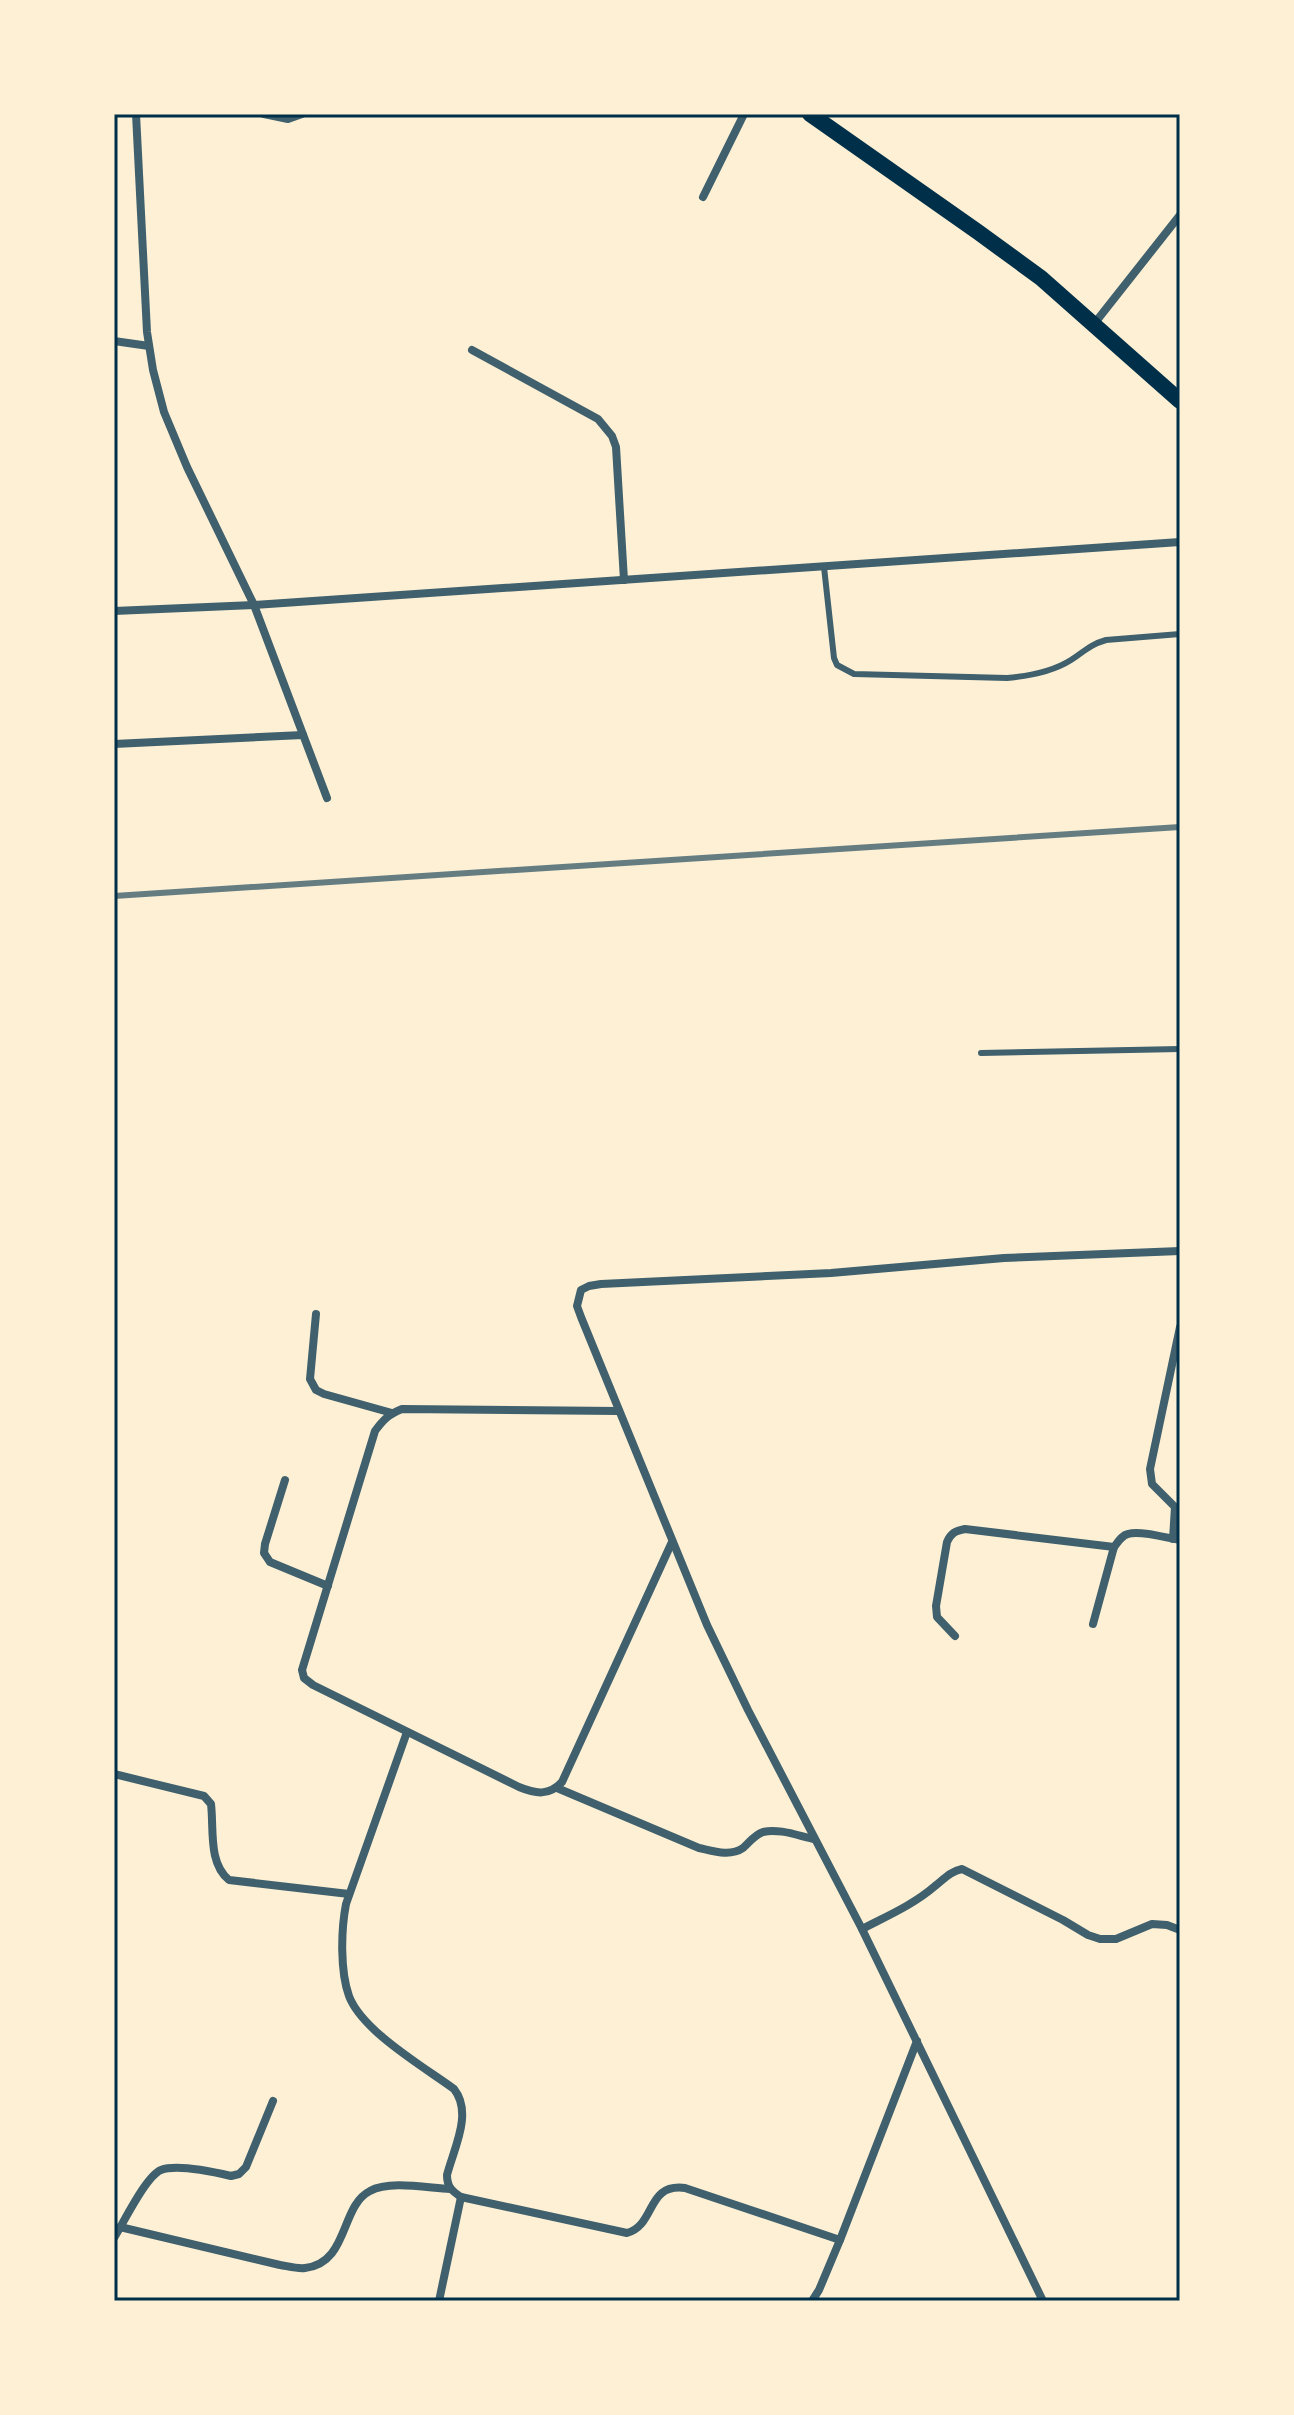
<svg xmlns="http://www.w3.org/2000/svg" width="1294" height="2415" font-family="'Archivo Narrow',sans-serif">
	<rect width="100%" height="100%" fill="#fdf0d5"/>
	<g fill="none" stroke-linecap="round" stroke-linejoin="round">
		<g stroke="#3f606c" stroke-width="6">
			<path d="M 824,567 L 834,658 L 837,665 L 854,674 L 1007,678 C 1030,676 1052,672 1071,660 C 1085,651 1089,645 1106,640 L 1180,634"/>
			<path d="M 981,1053 L 1180,1049"/>
		</g>
		<g stroke="#3f606c" stroke-width="8">
			<path d="M 136,114 L 147,332 L 153,370 L 164,412 L 187,467 L 254,605 L 327,798"/>
			<path d="M 264,114 L 288,119 L 302,114"/>
			<path d="M 703,197 L 744,114"/>
			<path d="M 1094,324 L 1180,215"/>
			<path d="M 114,341 L 149,346"/>
			<path d="M 472,350 L 598,419 L 612,436 L 616,447 L 624,580"/>
			<path d="M 114,611 L 254,605 L 1180,542"/>
			<path d="M 114,744 L 303,735"/>
			<path d="M 316,1314 L 310,1379 L 316,1390 L 324,1394 L 392,1413"/>
			<path d="M 619,1411 L 402,1409 C 389,1414 383,1420 375,1431 L 302,1670 L 304,1678 L 313,1685 L 519,1787 C 536,1794 549,1796 562,1782 L 672,1542"/>
			<path d="M 285,1480 L 265,1544 L 264,1553 L 270,1562 L 328,1586"/>
			<path d="M 1173,1539 L 1175,1507 L 1152,1484 L 1150,1469 L 1180,1327"/>
			<path d="M 1093,1624 L 1114,1547 C 1118,1542 1122,1535 1128,1534 C 1140,1530 1167,1538 1180,1540"/>
			<path d="M 955,1636 L 937,1617 L 936,1606 L 947,1542 C 951,1533 955,1531 965,1529 L 1114,1547"/>
			<path d="M 407,1732 L 346,1904 C 341,1930 340,1971 349,1996 C 362,2031 424,2067 454,2089 C 473,2113 454,2148 447,2175 C 447,2187 452,2191 461,2197 L 627,2233 C 656,2225 646,2183 685,2188 L 840,2240"/>
			<path d="M 114,1774 L 204,1796 L 211,1804 C 214,1829 208,1863 229,1880 L 349,1894"/>
			<path d="M 557,1788 L 699,1848 C 713,1851 730,1857 743,1848 C 750,1842 754,1835 763,1832 C 779,1828 799,1836 814,1839"/>
			<path d="M 862,1929 C 887,1916 913,1905 935,1886 C 944,1879 951,1871 962,1869 L 1063,1920 L 1088,1935 L 1100,1939 L 1116,1939 L 1152,1924 L 1167,1925 L 1180,1930"/>
			<path d="M 120,2227 L 280,2265 C 287,2266 297,2269 305,2268 C 349,2263 340,2206 370,2191 C 389,2180 428,2188 450,2189"/>
			<path d="M 114,2238 C 124,2222 146,2176 161,2170 C 177,2164 214,2172 231,2176 L 239,2174 L 246,2167 L 273,2101"/>
			<path d="M 439,2301 L 461,2197"/>
			<path d="M 812,2301 L 819,2290 L 840,2240 L 917,2041"/>
			<path d="M 1043,2301 L 862,1929 L 748,1710 L 707,1625 L 581,1317 L 577,1306 L 581,1290 L 589,1286 L 601,1284 L 831,1273 L 1004,1258 L 1180,1251"/>
		</g>
		<path stroke="#003049" stroke-width="16" d="M 810,114 L 978,232 L 1041,278 L 1180,401"/>
		<path stroke="#657d81" stroke-width="6" d="M 114,896 L 1180,827"/>
	</g>
	<rect width="1294" height="2415" fill="none" stroke="#fdf0d5" stroke-width="232"/>
	<rect x="116" y="116" width="1062" height="2183" fill="none" stroke="#003049" stroke-width="3"/>
</svg>
